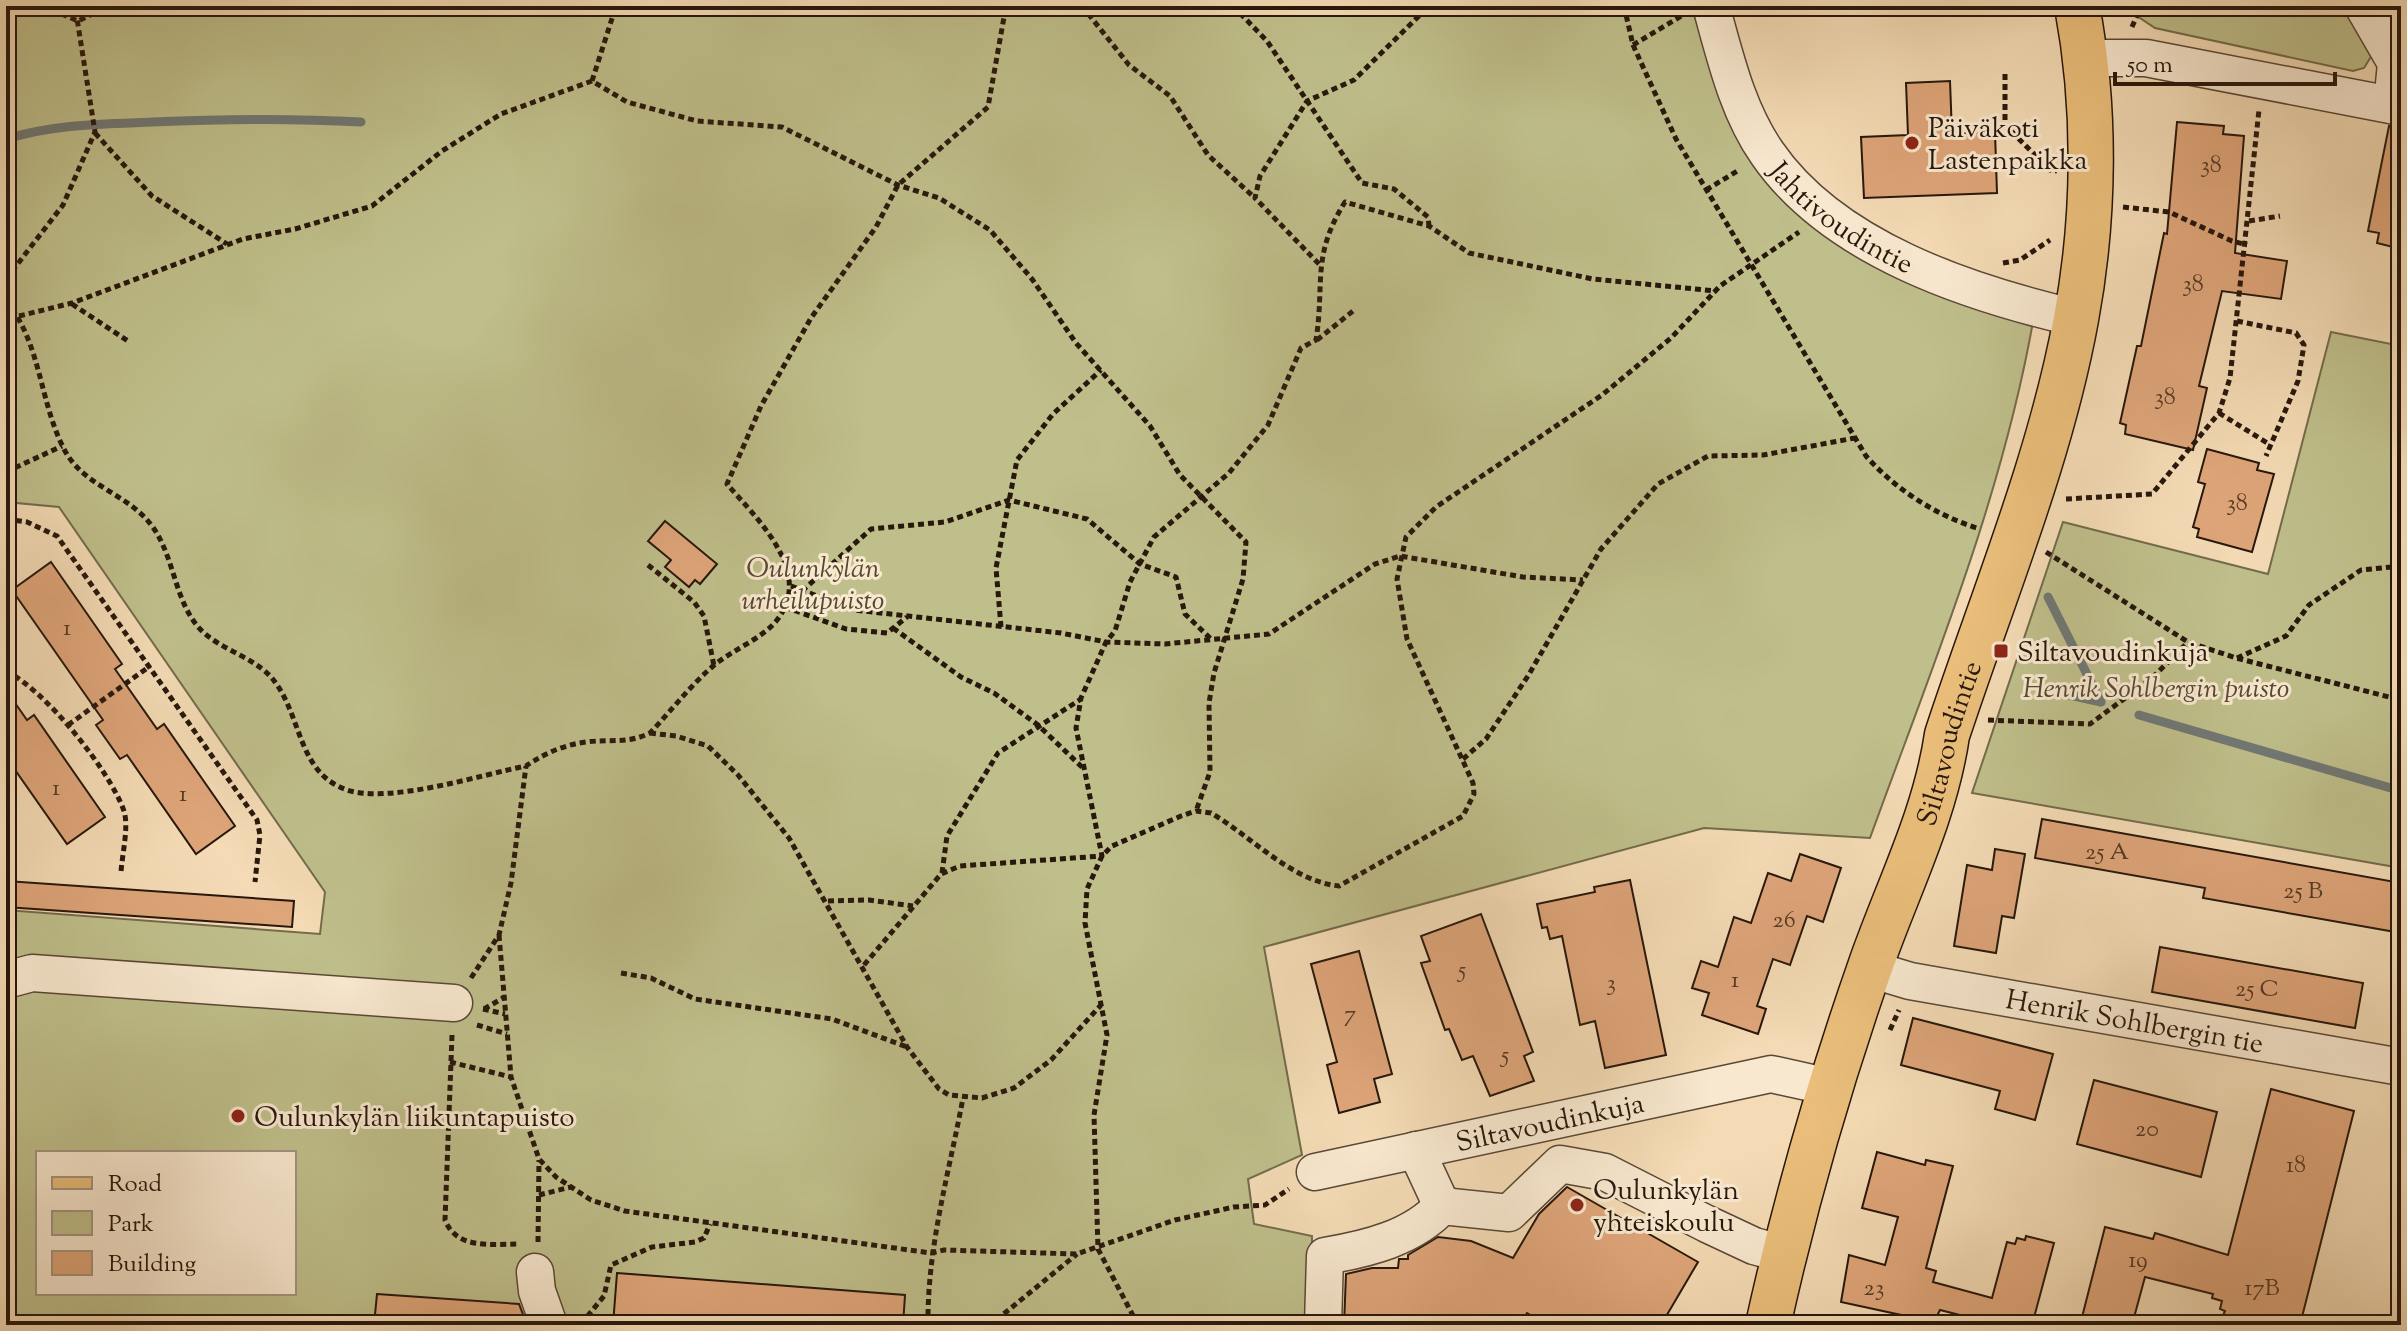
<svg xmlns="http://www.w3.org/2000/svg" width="2407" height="1331" font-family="'Sorts Mill Goudy',serif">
	<rect width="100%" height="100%" fill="#f4dbb5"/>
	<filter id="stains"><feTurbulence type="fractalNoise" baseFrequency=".0025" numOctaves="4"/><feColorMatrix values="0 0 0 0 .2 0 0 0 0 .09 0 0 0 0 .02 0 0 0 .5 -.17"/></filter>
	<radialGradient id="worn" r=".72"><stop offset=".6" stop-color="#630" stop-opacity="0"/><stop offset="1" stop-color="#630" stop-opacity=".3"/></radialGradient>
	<g fill="#bfbf8b" stroke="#736b4c" stroke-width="2" fill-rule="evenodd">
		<path d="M 6,6 L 1700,6 L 1771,173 L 2034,316 C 2003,496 1932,667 1870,838 L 1704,828 L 1264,947 L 1302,1155 L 1248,1179 L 1254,1224 L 1312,1236 L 1311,1325 L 6,1325 L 6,910 L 320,934 L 325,892 L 59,507 L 6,502 ZM 38,1153 L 294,1153 L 294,1293 L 38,1293 Z"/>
		<path d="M 2122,6 L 2352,6 L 2372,55 L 2364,68 L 2353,71 L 2155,28 Z"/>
		<path d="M 2331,332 L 2401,346 L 2401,868 L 1972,793 L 2063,522 L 2268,574 Z"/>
	</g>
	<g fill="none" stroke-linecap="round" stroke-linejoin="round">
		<g stroke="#707874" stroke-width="9">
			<path d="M 6,139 C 54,124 102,124 152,122 C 222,119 291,118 361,122"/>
			<path d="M 2048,597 L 2101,702"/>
			<path d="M 2043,689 L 2101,702"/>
			<path d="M 2139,715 L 2401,791"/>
		</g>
	</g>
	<g fill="#dea579" stroke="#27170c" stroke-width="2">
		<path d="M 1950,81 L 1952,134 L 1995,132 L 1997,193 L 1864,198 L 1861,137 L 1908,135 L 1906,83 Z"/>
		<path d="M 2177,122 L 2224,126 L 2223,134 L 2244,136 L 2235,253 L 2287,261 L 2281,299 L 2222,291 L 2199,386 L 2207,388 L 2193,450 L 2125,434 L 2126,425 L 2120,423 L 2137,346 L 2141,346 L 2164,233 L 2167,234 Z"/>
		<path d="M 2389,126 L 2401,127 L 2401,249 L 2377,243 L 2379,233 L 2368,231 Z"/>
		<path d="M 2207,449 L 2259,463 L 2257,470 L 2274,474 L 2252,552 L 2197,537 L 2199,529 L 2193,527 L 2205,484 L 2198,482 Z"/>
		<path d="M 665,521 L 717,564 L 700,584 L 695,580 L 689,587 L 665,567 L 671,560 L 648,541 Z"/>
		<path d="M 51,562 L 122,664 L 115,669 L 157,729 L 164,724 L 235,826 L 196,854 L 127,755 L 120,759 L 96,725 L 103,720 L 12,590 Z"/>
		<path d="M 6,690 L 27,720 L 34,715 L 105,817 L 67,844 L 6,757 Z"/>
		<path d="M 2042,819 L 2401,883 L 2401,933 L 2203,898 L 2205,888 L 2035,858 Z"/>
		<path d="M 1995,849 L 2025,854 L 2014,918 L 2002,916 L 1996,953 L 1954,946 L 1967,865 L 1992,870 Z"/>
		<path d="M 1800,854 L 1841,868 L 1823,922 L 1807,916 L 1790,965 L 1773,959 L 1757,1006 L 1766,1009 L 1758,1034 L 1702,1015 L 1709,993 L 1692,988 L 1701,961 L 1718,967 L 1734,917 L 1751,923 L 1768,873 L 1791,881 Z"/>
		<path d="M 1630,880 L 1666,1055 L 1605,1068 L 1595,1021 L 1580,1025 L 1562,936 L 1550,939 L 1547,927 L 1542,928 L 1537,904 L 1595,892 L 1594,887 Z"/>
		<path d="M 6,881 L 294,901 L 292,927 L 6,907 Z"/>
		<path d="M 1481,914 L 1533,1052 L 1524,1056 L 1534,1081 L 1490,1096 L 1473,1056 L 1462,1060 L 1449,1029 L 1445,1030 L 1421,963 L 1430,961 L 1421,936 Z"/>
		<path d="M 2160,947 L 2363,983 L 2355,1028 L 2152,992 Z"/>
		<path d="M 1359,951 L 1392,1074 L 1374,1079 L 1380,1102 L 1339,1113 L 1327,1065 L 1337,1062 L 1311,964 Z"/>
		<path d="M 1913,1018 L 2053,1054 L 2035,1120 L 1995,1109 L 2000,1091 L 1901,1065 Z"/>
		<path d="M 2094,1080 L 2217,1112 L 2201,1177 L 2077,1144 Z"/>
		<path d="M 2271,1089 L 2354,1111 L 2300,1325 L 2219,1325 L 2225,1311 L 2220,1309 L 2222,1301 L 2212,1298 L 2213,1294 L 2145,1277 L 2132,1325 L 2080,1325 L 2105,1227 L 2153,1239 L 2155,1233 L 2228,1255 Z"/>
		<path d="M 1877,1152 L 1925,1165 L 1926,1160 L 1953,1166 L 1926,1268 L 1936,1271 L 1933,1282 L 1992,1298 L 2007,1242 L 2015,1244 L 2017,1238 L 2025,1240 L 2026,1236 L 2054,1243 L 2032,1325 L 1999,1325 L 1940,1310 L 1934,1322 L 1841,1302 L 1849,1255 L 1885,1265 L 1898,1217 L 1862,1208 Z"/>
		<path d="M 1567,1187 L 1698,1262 L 1661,1325 L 1548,1325 L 1527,1313 L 1520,1325 L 1344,1325 L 1346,1274 L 1372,1268 L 1398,1268 L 1399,1259 L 1408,1259 L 1408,1255 L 1438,1237 L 1471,1241 L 1513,1258 L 1539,1214 Z"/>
		<path d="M 617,1273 L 905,1295 L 903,1325 L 613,1325 Z"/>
		<path d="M 377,1294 L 519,1304 L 527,1325 L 374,1325 Z"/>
	</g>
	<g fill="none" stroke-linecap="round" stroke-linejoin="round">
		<defs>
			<g id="minor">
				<path id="s1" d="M 1711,6 C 1725,56 1737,110 1767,153 C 1833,249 1969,293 2076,318"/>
				<path d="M 2363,6 L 2396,63 L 2392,105"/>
				<path d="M 2086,58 L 2146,58 L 2401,107"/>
				<path id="s2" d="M 1870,969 L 1910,981 L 2401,1067"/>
				<path d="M 6,980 L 32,973 L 454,1003"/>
				<path d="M 1416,1150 L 1442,1206"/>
				<path id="s3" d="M 1315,1172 L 1771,1074 L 1830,1087"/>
				<path d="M 535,1272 L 537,1291 L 549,1325"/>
				<path d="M 1323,1325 L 1325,1256 C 1367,1249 1413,1238 1442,1206 L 1509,1213 L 1560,1164 L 1605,1172 L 1707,1224 L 1754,1246 L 1784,1254"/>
			</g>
			<g id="major">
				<path id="s4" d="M 1768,1325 C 1795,1203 1829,1084 1870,967 C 1897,889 1935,817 1947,735 C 1992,598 2050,461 2076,319 C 2095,217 2096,108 2077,6"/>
			</g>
		</defs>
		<use href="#minor" stroke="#5a4836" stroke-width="39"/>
		<use href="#major" stroke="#27170c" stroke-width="47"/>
		<g stroke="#27170c" stroke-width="5" stroke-dasharray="6 4" stroke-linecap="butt">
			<path d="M 43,6 L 78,21 L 109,6"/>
			<path d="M 1082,6 L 1129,65 L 1170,96 L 1208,155 L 1255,198"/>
			<path d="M 1233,6 L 1267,41 L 1362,183 L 1394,189 L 1428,217 L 1429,226"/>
			<path d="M 1624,6 L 1633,45 L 1676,139 L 1866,456 C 1896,490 1937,516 1980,529"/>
			<path d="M 2132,27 L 2141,6"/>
			<path d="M 1633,45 L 1683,15"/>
			<path d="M 2005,74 L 2005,125 L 2050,170 L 2057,171"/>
			<path d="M 592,81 L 616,6"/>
			<path d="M 95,133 L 152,196 L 227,244"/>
			<path d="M 1706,190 L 1739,170"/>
			<path d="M 2123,207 L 2169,212 L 2232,241 L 2247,245"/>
			<path d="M 2249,221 L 2280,216"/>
			<path d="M 2003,263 L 2020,260 L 2050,240"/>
			<path d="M 1319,264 L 1255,198 L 1260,176 L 1307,101 L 1354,80 L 1429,6"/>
			<path d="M 6,279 L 63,205 L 95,132 L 75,6"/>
			<path d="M 6,301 C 41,343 39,399 63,447 C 82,487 127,492 152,526 C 175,557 174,602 201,630 C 222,651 258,658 275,682 C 302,718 298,773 347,790 C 390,804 480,775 526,766 C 545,753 564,745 586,742 C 609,739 628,744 650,733 C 671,711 690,686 713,666 C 732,650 762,639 777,620 C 815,572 756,518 727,484 L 761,406 L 811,318 L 876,227 L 898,185 L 988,107 L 1006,6"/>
			<path d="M 72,304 L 128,341"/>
			<path d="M 19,316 L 72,303 L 243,239 L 295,229 L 372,206 L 442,151 L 501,114 L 592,81 L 627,102 L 697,121 L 782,127 L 898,185 L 939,198 L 990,230 L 1032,279 L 1076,343 L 1150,426 L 1180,475 L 1246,542 L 1243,579 L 1214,673 L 1209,703 L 1210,772 L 1196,811"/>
			<path d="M 2237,321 L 2296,333 L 2304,345 L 2298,381 L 2266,456"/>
			<path d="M 1317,340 L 1353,311"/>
			<path d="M 2219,413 L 2269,444"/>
			<path d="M 6,472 L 62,446"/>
			<path d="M 2066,499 L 2152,494 L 2219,413 L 2230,378 L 2259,110"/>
			<path d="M 6,519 L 27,522 L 57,536 L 257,820 L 260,835 L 255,882"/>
			<path d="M 2046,552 L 2188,642 L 2236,658 L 2401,700"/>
			<path d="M 648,565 L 694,602 L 704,616 L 714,666"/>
			<path d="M 791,586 L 854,610 L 1061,633 L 1106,642 L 1165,644 L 1269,634 L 1375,564 L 1400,556 L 1523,577 L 1583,580"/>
			<path d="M 802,591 L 871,529 L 945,522 L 1009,500 L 1087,519 L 1140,564 L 1176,577 L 1185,614 L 1212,640"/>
			<path d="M 785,607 L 846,629 L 887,633 L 907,617"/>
			<path d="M 1001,627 L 996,568 L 1017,460 L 1053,414 L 1101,370"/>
			<path d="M 893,628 L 961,677 L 994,693 L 1038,725 L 1084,769"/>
			<path d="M 2237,658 L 2286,636 L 2309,605 L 2361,570 L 2401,566"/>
			<path d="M 6,671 C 45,690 109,769 124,811 C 129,827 122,855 121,872"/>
			<path d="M 1988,720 L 2090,724 L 2151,679 L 2188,642"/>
			<path d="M 68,725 L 150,666"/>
			<path d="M 650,733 L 676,736 L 708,746 L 738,775 L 789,838 L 907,1047 L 939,1089 L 949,1095 L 982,1098 L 1014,1088 L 1051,1060 L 1101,1005"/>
			<path d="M 1463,759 L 1486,739 L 1528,676 L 1601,549 L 1658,484 L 1708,456 L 1763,455 L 1855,438"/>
			<path d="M 942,873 L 947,836 L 998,753 L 1081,699"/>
			<path d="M 828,901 L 869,900 L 913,906"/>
			<path d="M 499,935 L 511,1077 L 539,1159 L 556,1177 L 591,1200 L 625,1211 L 931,1253 L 944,1250 L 1077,1254 L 1175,1220 L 1234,1207 L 1265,1205 L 1289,1189"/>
			<path d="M 864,965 L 941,874 L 960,866 L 1102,856 L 1076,728 L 1081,698 L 1106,642 L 1115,631 L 1130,582 L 1154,537 L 1229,473 L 1268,425 L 1301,348 L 1316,340 C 1325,283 1311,256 1345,202 L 1429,226 L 1469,253 L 1593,279 L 1716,291"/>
			<path d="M 621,973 L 651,978 L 695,999 L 832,1019 L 907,1047"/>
			<path d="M 471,978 L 499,935 L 511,883 L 526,766"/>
			<path d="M 483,1009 L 505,1014"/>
			<path d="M 484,1009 L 503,998"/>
			<path d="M 477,1025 L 507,1034"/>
			<path d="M 1890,1030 L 1899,1010"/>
			<path d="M 452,1035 L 445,1220 C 457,1250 491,1244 519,1244"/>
			<path d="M 450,1062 L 511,1077"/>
			<path d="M 539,1195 L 571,1187"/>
			<path d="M 538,1242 L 539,1160"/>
			<path d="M 581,1324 L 604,1296 L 611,1265 L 652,1247 L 695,1242 L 704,1238 L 710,1224"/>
			<path d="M 928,1325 C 927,1248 949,1173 963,1098"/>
			<path d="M 966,1325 L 1000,1317 L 1077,1254"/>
			<path d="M 1138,1325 L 1098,1249 L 1094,1115 L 1107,1035 L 1085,923 L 1087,889 L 1102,856 L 1112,846 L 1181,816 L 1196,811 L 1211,813 C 1251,836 1291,881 1339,886 L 1463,816 L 1474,794 L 1473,783 L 1407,639 L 1397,579 L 1406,537 L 1436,507 L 1602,395 L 1671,338 L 1720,286 L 1799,232"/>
		</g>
		<use href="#minor" stroke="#f8e8cf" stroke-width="36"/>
		<use href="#major" stroke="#eabe7a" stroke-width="44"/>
	</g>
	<g fill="#8f2418" stroke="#f8e8cf" stroke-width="3">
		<circle cx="1912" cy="143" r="8"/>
		<rect x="1993" y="643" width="16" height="16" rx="4"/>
		<circle cx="238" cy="1116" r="8"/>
		<circle cx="1577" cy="1205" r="8"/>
	</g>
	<g text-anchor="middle" stroke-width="6" stroke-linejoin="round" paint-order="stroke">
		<g font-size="24" fill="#553a27">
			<text x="2211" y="172">38</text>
			<text x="2193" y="291">38</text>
			<text x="2165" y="404">38</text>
			<text x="2237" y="510">38</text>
			<text x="67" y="635">1</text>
			<text x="56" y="795">1</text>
			<text x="183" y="801">1</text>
			<text x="2107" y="859">25 A</text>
			<text x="2303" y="898">25 B</text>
			<text x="1784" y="927">26</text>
			<text x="1462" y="977">5</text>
			<text x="1735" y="987">1</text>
			<text x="1611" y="990">3</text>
			<text x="2257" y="996">25 C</text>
			<text x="1350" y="1021">7</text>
			<text x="1505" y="1062">5</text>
			<text x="2147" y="1136">20</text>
			<text x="2296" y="1172">18</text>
			<text x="2138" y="1267">19</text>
			<text x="1874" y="1295">23</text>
			<text x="2262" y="1295">17B</text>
		</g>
		<g font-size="28" fill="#27170c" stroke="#f8e8cf" text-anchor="start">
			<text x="1928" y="137">Päiväkoti<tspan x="1928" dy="32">Lastenpaikka</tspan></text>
			<text x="2017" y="661">Siltavoudinkuja</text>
			<text x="254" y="1126">Oulunkylän liikuntapuisto</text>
			<text x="1593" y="1199">Oulunkylän<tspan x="1593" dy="32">yhteiskoulu</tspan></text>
		</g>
		<g font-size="28" fill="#27170c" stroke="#f8e8cf">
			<text dy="10" stroke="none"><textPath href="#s1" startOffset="258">Jahtivoudintie</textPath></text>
			<text dy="10" stroke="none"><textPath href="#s4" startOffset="610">Siltavoudintie</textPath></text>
			<text dy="10" stroke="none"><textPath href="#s2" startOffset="270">Henrik Sohlbergin tie</textPath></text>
			<text dy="10" stroke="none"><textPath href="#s3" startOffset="240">Siltavoudinkuja</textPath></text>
		</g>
		<g font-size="28" font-style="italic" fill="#554932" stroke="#f8e8cf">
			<text x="813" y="577">Oulunkylän<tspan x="813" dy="32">urheilupuisto</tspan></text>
			<text x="2156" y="697">Henrik Sohlbergin puisto</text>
		</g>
	</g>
	<rect width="2407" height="1331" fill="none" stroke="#f4dbb5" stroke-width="32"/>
	<rect x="8" y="8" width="2391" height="1315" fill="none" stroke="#27170c" stroke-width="4"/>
	<rect x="16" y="16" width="2375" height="1299" fill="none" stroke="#27170c" stroke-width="2"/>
	<rect x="36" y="1151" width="260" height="144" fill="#f8e8cf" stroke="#a49481" stroke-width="2"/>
	<rect x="52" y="1177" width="40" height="12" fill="#eabe7a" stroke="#a49481" stroke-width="2"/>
	<text x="108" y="1191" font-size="24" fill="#27170c">Road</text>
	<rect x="52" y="1211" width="40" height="24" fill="#bfbf8b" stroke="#a49481" stroke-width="2"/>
	<text x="108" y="1231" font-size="24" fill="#27170c">Park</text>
	<rect x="52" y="1251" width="40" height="24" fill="#dea579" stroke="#a49481" stroke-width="2"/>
	<text x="108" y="1271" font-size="24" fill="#27170c">Building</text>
	<path d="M2115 72v12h220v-12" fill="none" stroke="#27170c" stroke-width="4"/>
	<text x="2127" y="72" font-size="24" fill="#27170c" stroke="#f8e8cf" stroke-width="6" paint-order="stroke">50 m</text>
	<rect width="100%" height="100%" filter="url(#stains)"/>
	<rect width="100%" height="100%" fill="url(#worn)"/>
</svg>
